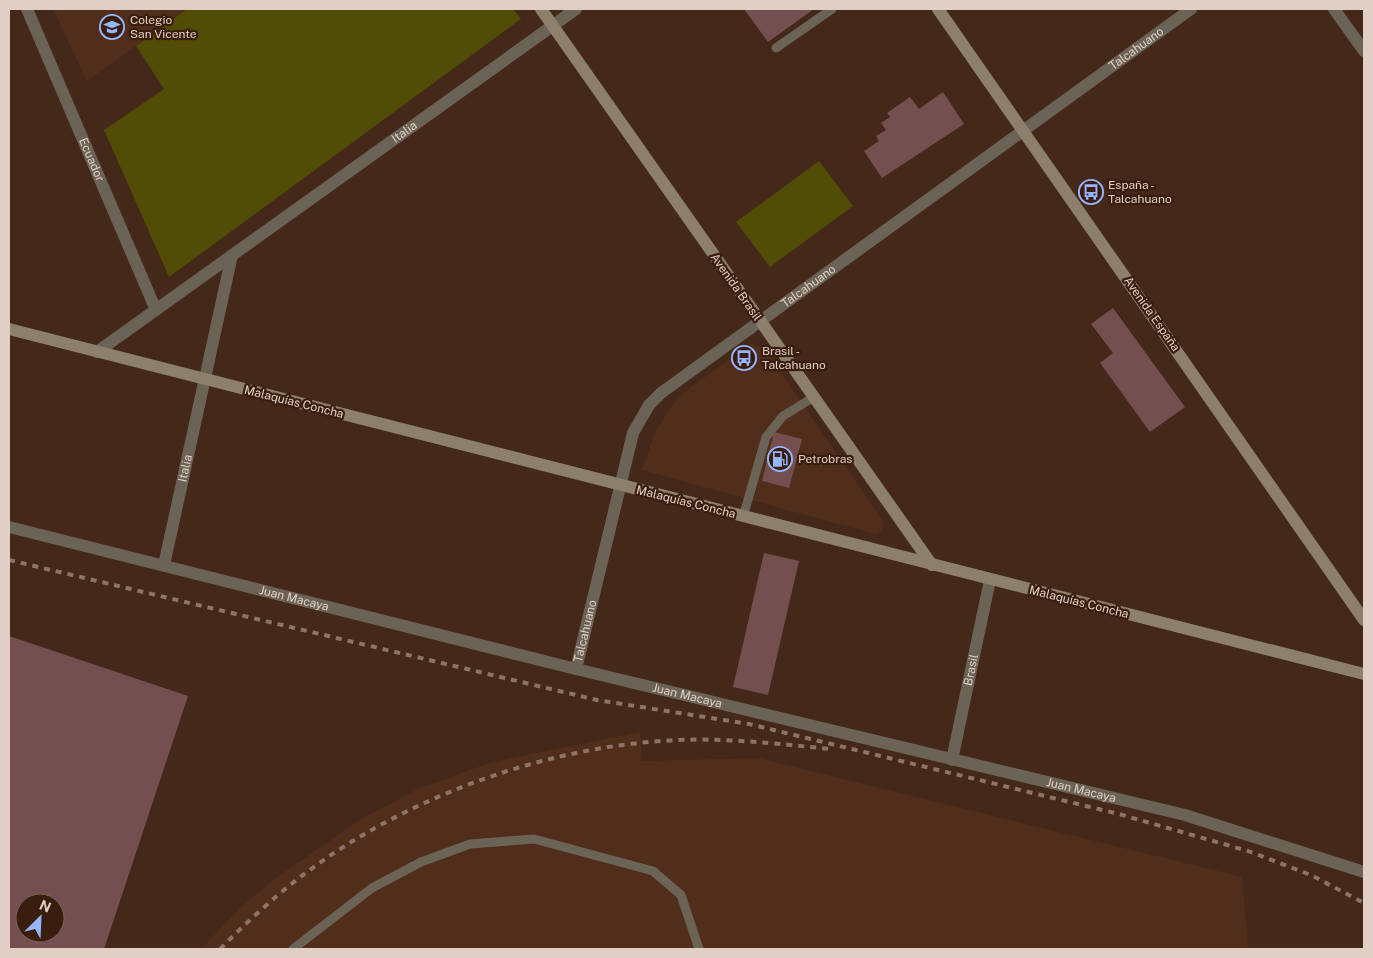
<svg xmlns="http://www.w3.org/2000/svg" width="1373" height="958" font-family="'Public Sans',sans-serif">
	<rect width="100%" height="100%" fill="#442819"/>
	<g fill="#512e1c">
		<path d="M 53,9 L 187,9 L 87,81 Z"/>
		<path d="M 750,344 L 764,348 L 881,518 L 883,527 L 881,531 L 876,534 L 871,533 L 642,470 L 655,432 L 672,406 L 683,393 Z"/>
		<path d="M 640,732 L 642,761 L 758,758 L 1242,877 L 1248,949 L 201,949 L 241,907 L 277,877 L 363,818 L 418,789 L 492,762 Z"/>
	</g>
	<g fill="#514c06">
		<path d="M 187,9 L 513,9 L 521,19 L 169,277 L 104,130 L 164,89 L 136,46 Z"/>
		<path d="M 819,161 L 853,206 L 770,267 L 736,222 Z"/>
	</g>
	<g fill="#734f4f" fill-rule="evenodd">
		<path d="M 744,9 L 814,9 L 768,42 Z"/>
		<path d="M 943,92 L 964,124 L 882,178 L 864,151 L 879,141 L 876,136 L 886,130 L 881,123 L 890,117 L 887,113 L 910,97 L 919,109 Z"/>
		<path d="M 1113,308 L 1185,407 L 1150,432 L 1100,363 L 1113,353 L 1091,324 Z"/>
		<path d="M 774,432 L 802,439 L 789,488 L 762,481 Z"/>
		<path d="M 764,553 L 799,561 L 768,695 L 733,687 Z"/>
		<path d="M 9,636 L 188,696 L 104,949 L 9,949 ZM 25,903 L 55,903 L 55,933 L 25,933 Z"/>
	</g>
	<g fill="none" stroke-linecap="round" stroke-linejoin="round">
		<g stroke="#6b6356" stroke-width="9">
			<path d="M 776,48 L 832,9"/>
			<path d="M 743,517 L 766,437 L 783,416 L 814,397"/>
			<path d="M 293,949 L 372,888 L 421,862 L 470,844 L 534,839 L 653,871 L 681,895 L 699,949"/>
		</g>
		<g stroke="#6b6356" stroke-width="12">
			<path id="s1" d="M 27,9 L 156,310"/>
			<path d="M 1334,9 L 1364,51"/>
			<path id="s2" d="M 97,352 L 576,9"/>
			<path id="s3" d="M 9,527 L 576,669 L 1185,815 L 1364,872"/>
			<path id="s4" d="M 164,565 L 232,255"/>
			<path id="s5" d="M 576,669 L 633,433 L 649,405 L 661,393 L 1191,9"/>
			<path id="s6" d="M 952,760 L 990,580"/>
		</g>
		<g stroke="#8c7f6b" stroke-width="12">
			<path d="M 541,9 L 932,565"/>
			<path d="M 938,9 L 1364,620"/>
			<path d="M 9,329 L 1364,674"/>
		</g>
		<g stroke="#8c7468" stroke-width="4" stroke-dasharray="6 6" stroke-linecap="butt">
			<path d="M 9,560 L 597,700 L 749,724 L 1119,814 L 1248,851 L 1311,875 L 1364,903"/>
			<path d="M 220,949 C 247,922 276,895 307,872 C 410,795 551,745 679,740 C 730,738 780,744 830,749"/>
		</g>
	</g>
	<defs>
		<symbol id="school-ring" viewBox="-11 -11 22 22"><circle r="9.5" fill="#391e0f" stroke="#97b6fd" stroke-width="1.5"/><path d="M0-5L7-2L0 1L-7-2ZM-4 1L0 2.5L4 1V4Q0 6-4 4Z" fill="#97b6fd"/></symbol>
		<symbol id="bus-ring" viewBox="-11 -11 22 22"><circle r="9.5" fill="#391e0f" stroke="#97b6fd" stroke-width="1.5"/><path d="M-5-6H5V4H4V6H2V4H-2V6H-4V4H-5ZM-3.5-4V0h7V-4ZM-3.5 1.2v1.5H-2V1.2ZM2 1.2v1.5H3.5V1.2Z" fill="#97b6fd"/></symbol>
		<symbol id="fuel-ring" viewBox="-11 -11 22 22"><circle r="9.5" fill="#391e0f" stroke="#97b6fd" stroke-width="1.5"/><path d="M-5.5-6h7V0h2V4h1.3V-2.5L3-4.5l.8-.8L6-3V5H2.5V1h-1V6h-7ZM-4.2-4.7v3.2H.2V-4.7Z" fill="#97b6fd"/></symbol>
	</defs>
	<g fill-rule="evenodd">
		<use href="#school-ring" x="98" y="13" width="28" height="28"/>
		<use href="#bus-ring" x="1077" y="178" width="28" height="28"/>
		<use href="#bus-ring" x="730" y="344" width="28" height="28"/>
		<use href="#fuel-ring" x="766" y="445" width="28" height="28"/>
	</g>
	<g text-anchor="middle" stroke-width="4.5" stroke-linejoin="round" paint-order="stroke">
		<g font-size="12" fill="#e1cec5" stroke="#391e0f" text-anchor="start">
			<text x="130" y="24">Colegio<tspan x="130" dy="14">San Vicente</tspan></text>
			<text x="1108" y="189">España -<tspan x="1108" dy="14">Talcahuano</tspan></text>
			<text x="762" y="355">Brasil -<tspan x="762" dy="14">Talcahuano</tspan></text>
			<text x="798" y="463">Petrobras</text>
		</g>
		<g font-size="12" fill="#e1cec5" stroke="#391e0f">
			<text dy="4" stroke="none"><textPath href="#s5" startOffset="879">Talcahuano</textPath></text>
			<text dy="4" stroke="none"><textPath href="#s2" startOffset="378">Italia</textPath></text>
			<text dy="4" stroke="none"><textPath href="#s1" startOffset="164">Ecuador</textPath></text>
			<text dy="4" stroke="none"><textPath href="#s5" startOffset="474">Talcahuano</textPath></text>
			<text transform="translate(736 287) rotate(55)" y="4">Avenida Brasil</text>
			<text transform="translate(1152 314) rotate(55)" y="4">Avenida España</text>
			<text transform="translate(294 402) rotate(14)" y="4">Malaquías Concha</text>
			<text dy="4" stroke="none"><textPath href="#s4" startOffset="99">Italia</textPath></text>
			<text transform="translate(686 502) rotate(14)" y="4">Malaquías Concha</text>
			<text dy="4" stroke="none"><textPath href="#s3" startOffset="294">Juan Macaya</textPath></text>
			<text transform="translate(1079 602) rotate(14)" y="4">Malaquías Concha</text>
			<text dy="4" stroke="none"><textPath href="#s5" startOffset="39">Talcahuano</textPath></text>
			<text dy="4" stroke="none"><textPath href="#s6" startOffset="92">Brasil</textPath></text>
			<text dy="4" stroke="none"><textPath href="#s3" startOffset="699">Juan Macaya</textPath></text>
			<text dy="4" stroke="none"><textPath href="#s3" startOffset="1104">Juan Macaya</textPath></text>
		</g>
	</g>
	<rect width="1373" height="958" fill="none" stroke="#e1cec5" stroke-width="20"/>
	<g transform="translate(40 918) rotate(24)"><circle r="24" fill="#391e0f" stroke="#7c6458"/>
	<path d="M0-4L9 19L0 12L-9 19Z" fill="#97b6fd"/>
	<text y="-8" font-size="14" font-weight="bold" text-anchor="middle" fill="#e1cec5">N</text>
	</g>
</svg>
